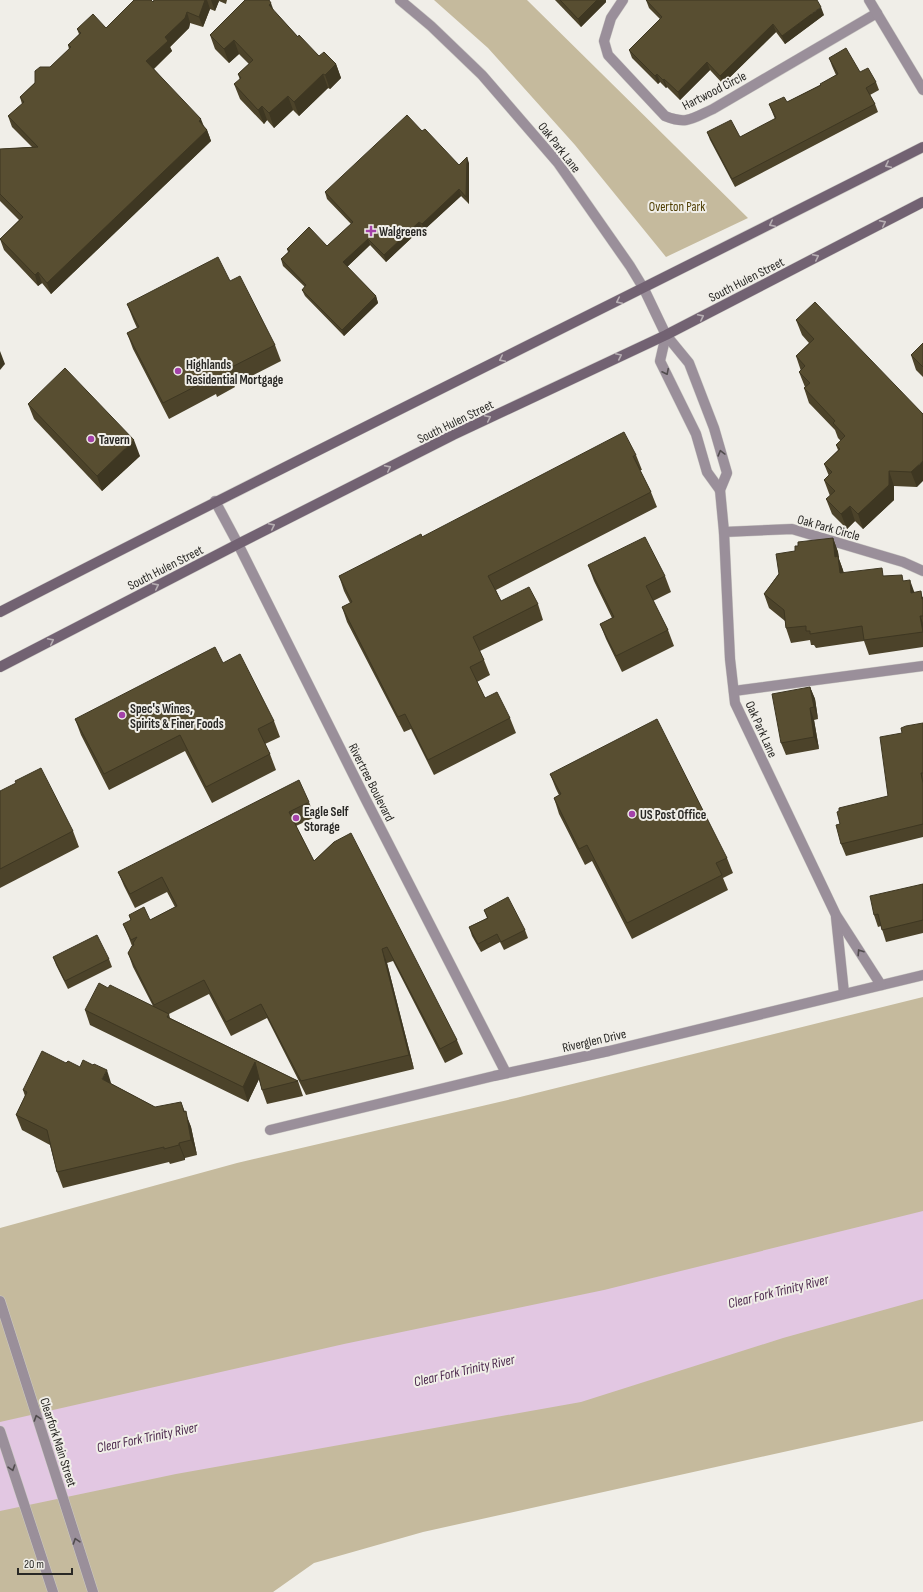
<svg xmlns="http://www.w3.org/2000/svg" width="923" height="1592" font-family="'Sofia Sans Condensed',sans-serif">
	<rect width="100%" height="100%" fill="#f0eee8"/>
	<g fill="#c5ba9d">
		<path d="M 434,0 L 527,0 L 748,218 L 666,257 L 575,145 L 488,48 Z"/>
		<path d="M 923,997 L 923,1421 L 423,1532 L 314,1563 L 273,1592 L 0,1592 L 0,1228 L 237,1163 L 516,1098 Z"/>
	</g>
	<path fill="#e2c7e2" d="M 923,1211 L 923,1299 L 783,1338 L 581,1402 L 176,1474 L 0,1511 L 0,1422 L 344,1344 L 604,1290 Z"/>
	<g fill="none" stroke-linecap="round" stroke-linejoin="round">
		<defs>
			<g id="minor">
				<path d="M 623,0 L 611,18 L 604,41 L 608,55 L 665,116 C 687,125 693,118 713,109 L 877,13"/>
				<path d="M 869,0 L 923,90"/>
				<path d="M 215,501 L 238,544 L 366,800 L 506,1073"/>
				<path d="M 724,532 L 792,529 L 903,562 L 923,571"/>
				<path d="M 734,691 L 923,666"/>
				<path d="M 270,1130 L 494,1076 L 609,1051 L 923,975"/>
			</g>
			<g id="tertiary">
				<path d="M 400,0 L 431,26 L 482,75 L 558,163 L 630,266 L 644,289 L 666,335 L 689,363 L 714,428 L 727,473 L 720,490 L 724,532 L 730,659 L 735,703 L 836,915 L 881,985"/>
				<path d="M 666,335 L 660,361 L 696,434 L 707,472 L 720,490"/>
				<path d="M 836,917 L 844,993"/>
				<path d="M 0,1301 L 93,1592"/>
				<path d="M 0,1431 L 53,1592"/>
			</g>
			<g id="secondary">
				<path d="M 0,612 C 306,454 616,303 923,147"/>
				<path d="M 0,667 L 238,544 L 453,435 L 666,335 L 923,202"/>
			</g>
		</defs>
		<use href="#minor" stroke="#cccac5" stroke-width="11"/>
		<use href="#tertiary" stroke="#cccac5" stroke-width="11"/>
		<use href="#secondary" stroke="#cccac5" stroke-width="11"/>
		<use href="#minor" stroke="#9a8f9a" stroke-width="10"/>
		<use href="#tertiary" stroke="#9a8f9a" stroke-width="10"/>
		<use href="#secondary" stroke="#726272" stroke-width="10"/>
	</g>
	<g fill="#4c432a">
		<path d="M 154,0 L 227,0 L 226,4 L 219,1 L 215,11 L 210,9 L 203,27 L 190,23 L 189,28 L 170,47 L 172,51 L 154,69 L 207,130 L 211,141 L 51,294 L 42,283 L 38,286 L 4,250 L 0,239 L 19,220 L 0,201 L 0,149 L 32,147 L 12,127 L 8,116 L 22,104 L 20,97 L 69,49 L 68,45 L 79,34 L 77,29 L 106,28 L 153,2 Z"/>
		<path d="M 555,0 L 606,0 L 606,2 L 581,27 Z"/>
		<path d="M 646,0 L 824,15 L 785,44 L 776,32 L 723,84 L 710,70 L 680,100 L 667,87 L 666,88 L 660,82 L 658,84 L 632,58 L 629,50 L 660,19 L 649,8 Z"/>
		<path d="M 275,12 L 298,37 L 319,56 L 336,64 L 341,78 L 330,89 L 328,88 L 299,116 L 293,110 L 274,128 L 267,120 L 264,124 L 240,99 L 234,84 L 240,80 L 238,74 L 249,64 L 239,54 L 229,63 L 215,49 L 210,35 Z"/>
		<path d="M 829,58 L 860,72 L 876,82 L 879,90 L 870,95 L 875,104 L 878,112 L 735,187 L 710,140 L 707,132 L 740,137 L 775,119 L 769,104 L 787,102 L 820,85 L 836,75 L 832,66 Z"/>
		<path d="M 422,131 L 459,165 L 469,163 L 469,204 L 461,196 L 424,230 L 422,228 L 386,262 L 370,245 L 347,267 L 376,296 L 378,303 L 344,336 L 305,296 L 302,290 L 305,287 L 283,266 L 281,259 L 288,252 L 287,249 L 327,246 L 351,224 L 327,199 L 325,192 Z"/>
		<path d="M 230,281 L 275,345 L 281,361 L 234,385 L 235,387 L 217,397 L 216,394 L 169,419 L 133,349 L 127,333 L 137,328 L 133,319 L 127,304 Z"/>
		<path d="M 796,320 L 923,414 L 917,487 L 894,486 L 894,500 L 863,529 L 855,521 L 847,529 L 832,514 L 826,499 L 830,496 L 824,480 L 829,476 L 824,464 L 838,450 L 836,445 L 841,441 L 838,438 L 835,430 L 809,403 L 804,388 L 805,387 L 799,372 L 801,371 L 796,356 L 809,343 L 802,335 Z"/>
		<path d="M 923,343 L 923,377 L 916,370 L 911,355 Z"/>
		<path d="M 28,404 L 140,456 L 102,491 L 34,419 Z"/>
		<path d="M 636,455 L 642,470 L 640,470 L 651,492 L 657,507 L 496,590 L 501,601 L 538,604 L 543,620 L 480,651 L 484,660 L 490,675 L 477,682 L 485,698 L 510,718 L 516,733 L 434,775 L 411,729 L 404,732 L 347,622 L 342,607 L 350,603 L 344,591 L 339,576 L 422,537 Z"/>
		<path d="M 833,538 L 838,552 L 839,559 L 844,573 L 885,576 L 904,581 L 914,592 L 923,597 L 923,647 L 869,655 L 864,641 L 816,648 L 814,645 L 811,645 L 810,640 L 791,643 L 786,628 L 785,621 L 769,608 L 764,594 L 795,551 Z"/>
		<path d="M 588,565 L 665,576 L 671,592 L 653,601 L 668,630 L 674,646 L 622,672 L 606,639 L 600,624 L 612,618 L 594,581 Z"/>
		<path d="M 223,663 L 274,721 L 280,737 L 265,744 L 270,754 L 276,770 L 212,803 L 185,751 L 109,790 L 81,735 L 75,719 Z"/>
		<path d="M 810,687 L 815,699 L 818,719 L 814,720 L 819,749 L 786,755 L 781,743 Z"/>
		<path d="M 923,723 L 923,837 L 846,856 L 841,844 L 840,824 L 888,796 Z"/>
		<path d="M 550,774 L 727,858 L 733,873 L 723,878 L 728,890 L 632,939 L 592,861 L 585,865 L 559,814 L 554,798 L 559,795 L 556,789 Z"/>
		<path d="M 0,791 L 73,831 L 79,847 L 0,888 Z"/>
		<path d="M 309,802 L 315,817 L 296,826 L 314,861 L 334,842 L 457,1040 L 463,1054 L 445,1063 L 393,961 L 387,963 L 414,1069 L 306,1095 L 267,1018 L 231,1036 L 209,994 L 169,1014 L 170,1018 L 298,1081 L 303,1096 L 267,1104 L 262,1090 L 259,1079 L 248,1102 L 90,1025 L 85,1010 L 108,988 L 153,1006 L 133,967 L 128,953 L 132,946 L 129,938 L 123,924 L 131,921 L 129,915 L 150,920 L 175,907 L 167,892 L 135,908 L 124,886 L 118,872 Z"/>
		<path d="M 923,884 L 923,933 L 886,942 L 881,926 L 878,927 L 874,915 Z"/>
		<path d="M 484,910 L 525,930 L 528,938 L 504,950 L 500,942 L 481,952 L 472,936 L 469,927 L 487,918 Z"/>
		<path d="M 53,957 L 109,959 L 112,967 L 68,989 L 56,965 Z"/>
		<path d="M 66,1063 L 112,1084 L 155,1107 L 185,1111 L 191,1127 L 197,1155 L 185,1158 L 185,1160 L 170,1164 L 169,1162 L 63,1188 L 57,1172 L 50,1145 L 22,1130 L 16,1115 L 25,1096 L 23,1090 Z"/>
	</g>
	<g fill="#3e3722">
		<path d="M 205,0 L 207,0 L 210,9 L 203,27 L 199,17 Z"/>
		<path d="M 211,0 L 218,0 L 219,1 L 215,11 Z"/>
		<path d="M 597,0 L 606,0 L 606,2 L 581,27 L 578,19 Z"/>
		<path d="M 271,3 L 276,17 L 269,5 Z"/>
		<path d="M 821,7 L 824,15 L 785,44 L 782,36 Z"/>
		<path d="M 187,12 L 190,23 L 189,28 L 170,47 L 172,51 L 150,72 L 146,61 L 165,37 Z"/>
		<path d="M 773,24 L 776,32 L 723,84 L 720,76 Z"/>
		<path d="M 234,40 L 239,54 L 229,63 L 224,49 Z"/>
		<path d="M 707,62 L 710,70 L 680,100 L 678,92 Z"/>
		<path d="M 336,64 L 341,78 L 330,89 L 325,75 Z"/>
		<path d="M 323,74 L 328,88 L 299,116 L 294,102 Z"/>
		<path d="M 657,74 L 660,82 L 658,84 L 655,76 Z"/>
		<path d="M 664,79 L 667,87 L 666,88 L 663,80 Z"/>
		<path d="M 288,96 L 293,110 L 274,128 L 269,113 Z"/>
		<path d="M 262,106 L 267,120 L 264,124 L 258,110 Z"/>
		<path d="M 201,119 L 205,129 L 199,121 Z"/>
		<path d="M 207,130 L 211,141 L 51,294 L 47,283 Z"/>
		<path d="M 467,157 L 469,163 L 469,204 L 466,197 Z"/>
		<path d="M 459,189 L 461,196 L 424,230 L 422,224 Z"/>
		<path d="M 419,222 L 422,228 L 386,262 L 384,255 Z"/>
		<path d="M 368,239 L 370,245 L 345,269 L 343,262 Z"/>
		<path d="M 38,272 L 42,283 L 38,286 L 35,275 Z"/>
		<path d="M 376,296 L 378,303 L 344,336 L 342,330 Z"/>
		<path d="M 0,351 L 5,364 L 0,370 Z"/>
		<path d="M 134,440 L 140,456 L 102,491 L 97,476 Z"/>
		<path d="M 923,461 L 923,481 L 917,487 L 911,472 Z"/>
		<path d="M 889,471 L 894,486 L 894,500 L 863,529 L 858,514 Z"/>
		<path d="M 850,506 L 855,521 L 847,529 L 841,514 Z"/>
		<path d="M 833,538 L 838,552 L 839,559 L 843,570 L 845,587 L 840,573 L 835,557 Z"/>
		<path d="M 910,580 L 915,594 L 911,593 Z"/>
		<path d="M 920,616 L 923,623 L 923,633 L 923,632 Z"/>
		<path d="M 810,687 L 815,699 L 818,719 L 814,707 Z"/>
		<path d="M 810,708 L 814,720 L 819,749 L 814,737 Z"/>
		<path d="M 382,949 L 387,963 L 414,1069 L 409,1055 Z"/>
		<path d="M 255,1062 L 260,1077 L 248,1102 L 243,1087 Z"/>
		<path d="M 107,1070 L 112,1086 L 102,1079 Z"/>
		<path d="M 181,1102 L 191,1127 L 197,1155 L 191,1140 Z"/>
		<path d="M 179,1143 L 185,1158 L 185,1160 L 179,1145 Z"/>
	</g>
	<g fill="#584e31" stroke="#3e3722">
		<path d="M 134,0 L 151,0 L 153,2 L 154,0 L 205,0 L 199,17 L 187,12 L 185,18 L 165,37 L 168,41 L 146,61 L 201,119 L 199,121 L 207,130 L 47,283 L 38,272 L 35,275 L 0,239 L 23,217 L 0,194 L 0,149 L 38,147 L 8,116 L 24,102 L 20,97 L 35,83 L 35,71 L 40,67 L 50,67 L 71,47 L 68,45 L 81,33 L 77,29 L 93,14 L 106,28 Z"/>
		<path d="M 245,0 L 269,0 L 271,3 L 269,5 L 298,37 L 299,35 L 319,56 L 324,52 L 336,64 L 325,75 L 323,74 L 294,102 L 288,96 L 269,113 L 262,106 L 258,110 L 234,84 L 241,78 L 238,74 L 253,60 L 234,40 L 224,49 L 210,35 Z"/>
		<path d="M 560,0 L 597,0 L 578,19 Z"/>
		<path d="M 646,0 L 817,0 L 821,7 L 782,36 L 773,24 L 720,76 L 707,62 L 678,92 L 664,79 L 663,80 L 657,74 L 655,76 L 629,50 L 662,17 Z"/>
		<path d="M 846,48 L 860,72 L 868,68 L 876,82 L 866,88 L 875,104 L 732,179 L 707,132 L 731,120 L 740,137 L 776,118 L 769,104 L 784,97 L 787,102 L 821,85 L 820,84 L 838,74 L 829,58 Z"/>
		<path d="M 407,115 L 422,131 L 425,129 L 459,165 L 467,157 L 466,197 L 459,189 L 422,224 L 419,222 L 384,255 L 368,239 L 343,262 L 376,296 L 342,330 L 302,290 L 306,285 L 281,259 L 290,251 L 287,249 L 309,227 L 327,246 L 353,222 L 325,192 Z"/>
		<path d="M 218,257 L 230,281 L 240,276 L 275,345 L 228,369 L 229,372 L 211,381 L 210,379 L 163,403 L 127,333 L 139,327 L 127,304 Z"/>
		<path d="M 815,302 L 923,414 L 923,461 L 911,472 L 889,471 L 889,485 L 858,514 L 850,506 L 841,514 L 826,499 L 835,491 L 824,480 L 832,472 L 824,464 L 840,449 L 836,445 L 845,436 L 833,423 L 835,421 L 804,388 L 810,383 L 799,372 L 805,366 L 796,356 L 814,339 L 796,320 Z"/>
		<path d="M 923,343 L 923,367 L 911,355 Z"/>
		<path d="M 65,368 L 134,440 L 97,476 L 28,404 Z"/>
		<path d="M 624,432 L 636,455 L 633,456 L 651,492 L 488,576 L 501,601 L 529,587 L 538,604 L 473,637 L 484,660 L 470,667 L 485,698 L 497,692 L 510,718 L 428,760 L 405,714 L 398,717 L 342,607 L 352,602 L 339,576 L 421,534 L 422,537 Z"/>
		<path d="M 645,537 L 665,576 L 646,586 L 668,630 L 616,656 L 600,624 L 614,617 L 588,565 Z"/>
		<path d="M 833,538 L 835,557 L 838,556 L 840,573 L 882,568 L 883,576 L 902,575 L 903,581 L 910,580 L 911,593 L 921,591 L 922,599 L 923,599 L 923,616 L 920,616 L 923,632 L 864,640 L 862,626 L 810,634 L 810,631 L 806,631 L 806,626 L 786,628 L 784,610 L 764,594 L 779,574 L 776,554 L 795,551 L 795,546 L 798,546 L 798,542 Z"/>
		<path d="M 215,647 L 223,663 L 240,654 L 274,721 L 258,729 L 270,754 L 206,787 L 180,735 L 104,774 L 75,719 Z"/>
		<path d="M 810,687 L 814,707 L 810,708 L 814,737 L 781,743 L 772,694 Z"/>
		<path d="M 657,719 L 727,858 L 716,863 L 722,875 L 627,923 L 587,845 L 579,849 L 554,798 L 561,794 L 550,774 Z"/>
		<path d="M 923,723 L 923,773 L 921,773 L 923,783 L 923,824 L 841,844 L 836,825 L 840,824 L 837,812 L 839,811 L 839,808 L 888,796 L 880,737 L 902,733 L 901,728 L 906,726 Z"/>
		<path d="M 41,768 L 73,831 L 0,869 L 0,791 L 16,783 L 15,781 Z"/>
		<path d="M 299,780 L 309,802 L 289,812 L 314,861 L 334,842 L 351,833 L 457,1040 L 440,1049 L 387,947 L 382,949 L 409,1055 L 301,1081 L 261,1004 L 226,1022 L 204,980 L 154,1005 L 128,953 L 132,946 L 134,945 L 133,943 L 137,937 L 131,940 L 123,924 L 131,920 L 129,915 L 144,907 L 150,920 L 177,906 L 162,877 L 130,894 L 118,872 Z"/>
		<path d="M 923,884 L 923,920 L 882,930 L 878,914 L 874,915 L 870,896 Z"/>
		<path d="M 508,897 L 525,930 L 501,942 L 497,934 L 478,944 L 469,927 L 488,918 L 484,910 Z"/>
		<path d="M 97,935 L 109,959 L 65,981 L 53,957 Z"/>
		<path d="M 99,983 L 108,988 L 110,985 L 169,1014 L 167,1017 L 298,1081 L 262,1090 L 255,1062 L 243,1087 L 85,1010 Z"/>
		<path d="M 42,1051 L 66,1063 L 68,1061 L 80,1067 L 83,1060 L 93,1065 L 94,1064 L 107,1070 L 102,1079 L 155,1107 L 181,1102 L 184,1112 L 186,1111 L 191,1140 L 179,1143 L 179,1145 L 164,1149 L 164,1147 L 57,1172 L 47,1130 L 16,1115 L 27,1092 L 23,1090 Z"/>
	</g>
	<defs><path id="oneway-chevron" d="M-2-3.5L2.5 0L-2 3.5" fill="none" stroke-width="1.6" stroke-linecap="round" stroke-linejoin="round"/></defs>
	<g stroke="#b7afb3">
		<use href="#oneway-chevron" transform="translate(888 165) rotate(153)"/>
		<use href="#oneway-chevron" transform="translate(883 223) rotate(-27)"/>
		<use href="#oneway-chevron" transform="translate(772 224) rotate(153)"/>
		<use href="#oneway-chevron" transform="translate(816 257) rotate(-27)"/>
		<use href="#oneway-chevron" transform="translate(619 301) rotate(154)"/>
		<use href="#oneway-chevron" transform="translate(701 317) rotate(-27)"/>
		<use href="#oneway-chevron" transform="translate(619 356) rotate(-25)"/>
		<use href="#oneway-chevron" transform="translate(502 359) rotate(154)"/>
		<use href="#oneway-chevron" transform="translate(488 418) rotate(-26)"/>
		<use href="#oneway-chevron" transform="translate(388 468) rotate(-27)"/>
		<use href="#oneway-chevron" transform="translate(272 526) rotate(-27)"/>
		<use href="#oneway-chevron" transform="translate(156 586) rotate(-27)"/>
		<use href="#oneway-chevron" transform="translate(51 641) rotate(-27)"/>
	</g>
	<g stroke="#514c4e">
		<use href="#oneway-chevron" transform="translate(666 372) rotate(64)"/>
		<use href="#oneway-chevron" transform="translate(721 453) rotate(-105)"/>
		<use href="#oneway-chevron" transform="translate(860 952) rotate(-123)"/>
		<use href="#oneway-chevron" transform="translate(37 1418) rotate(-108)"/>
		<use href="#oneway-chevron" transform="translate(12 1468) rotate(72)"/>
		<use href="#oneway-chevron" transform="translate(76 1541) rotate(-108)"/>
	</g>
	<g fill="#a442a9" stroke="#f0eee8" stroke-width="1.5">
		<path d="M369 225h4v4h4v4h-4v4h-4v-4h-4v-4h4z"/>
		<circle cx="178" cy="371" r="4"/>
		<circle cx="91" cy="439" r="4"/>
		<circle cx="122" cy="715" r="4"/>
		<circle cx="632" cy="814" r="4"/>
		<circle cx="296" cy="818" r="4"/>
	</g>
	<g text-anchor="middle" stroke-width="4" stroke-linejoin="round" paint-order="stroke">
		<g font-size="13" fill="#292825" stroke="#f0eee8">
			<text transform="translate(714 90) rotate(-27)" y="5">Hartwood Circle</text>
			<text transform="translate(560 147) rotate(52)" y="5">Oak Park Lane</text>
			<text transform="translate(746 279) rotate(-27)" y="5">South Hulen Street</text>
			<text transform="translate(455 421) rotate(-26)" y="5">South Hulen Street</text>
			<text transform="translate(829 527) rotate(16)" y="5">Oak Park Circle</text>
			<text transform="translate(165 567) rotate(-27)" y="5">South Hulen Street</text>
			<text transform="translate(762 729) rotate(66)" y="5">Oak Park Lane</text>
			<text transform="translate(372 782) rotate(63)" y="5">Rivertree Boulevard</text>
			<text transform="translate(594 1040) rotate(-13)" y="5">Riverglen Drive</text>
			<text transform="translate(59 1442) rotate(72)" y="5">Clearfork Main Street</text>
		</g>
		<g font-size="13" fill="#4e3d00" stroke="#f0eee8">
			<text x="677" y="211">Overton Park</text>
		</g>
		<g font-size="13" font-weight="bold" fill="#292825" stroke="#f0eee8" text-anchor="start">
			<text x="379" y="236">Walgreens</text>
			<text x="186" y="369">Highlands<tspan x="186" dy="15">Residential Mortgage</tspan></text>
			<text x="99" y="444">Tavern</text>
			<text x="130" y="713">Spec's Wines,<tspan x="130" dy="15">Spirits &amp; Finer Foods</tspan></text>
			<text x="304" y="816">Eagle Self<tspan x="304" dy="15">Storage</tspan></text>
			<text x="640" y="819">US Post Office</text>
		</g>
		<g font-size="14" font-style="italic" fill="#4d2a4e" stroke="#f0eee8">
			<text transform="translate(778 1291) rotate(-14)" y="5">Clear Fork Trinity River</text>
			<text transform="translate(464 1370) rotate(-13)" y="5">Clear Fork Trinity River</text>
			<text transform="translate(147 1437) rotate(-12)" y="5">Clear Fork Trinity River</text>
		</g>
	</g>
	<path d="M18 1568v6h54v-6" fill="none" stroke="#292825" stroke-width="2"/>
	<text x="24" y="1568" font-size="12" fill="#292825" stroke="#f0eee8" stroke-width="3" paint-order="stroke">20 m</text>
</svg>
